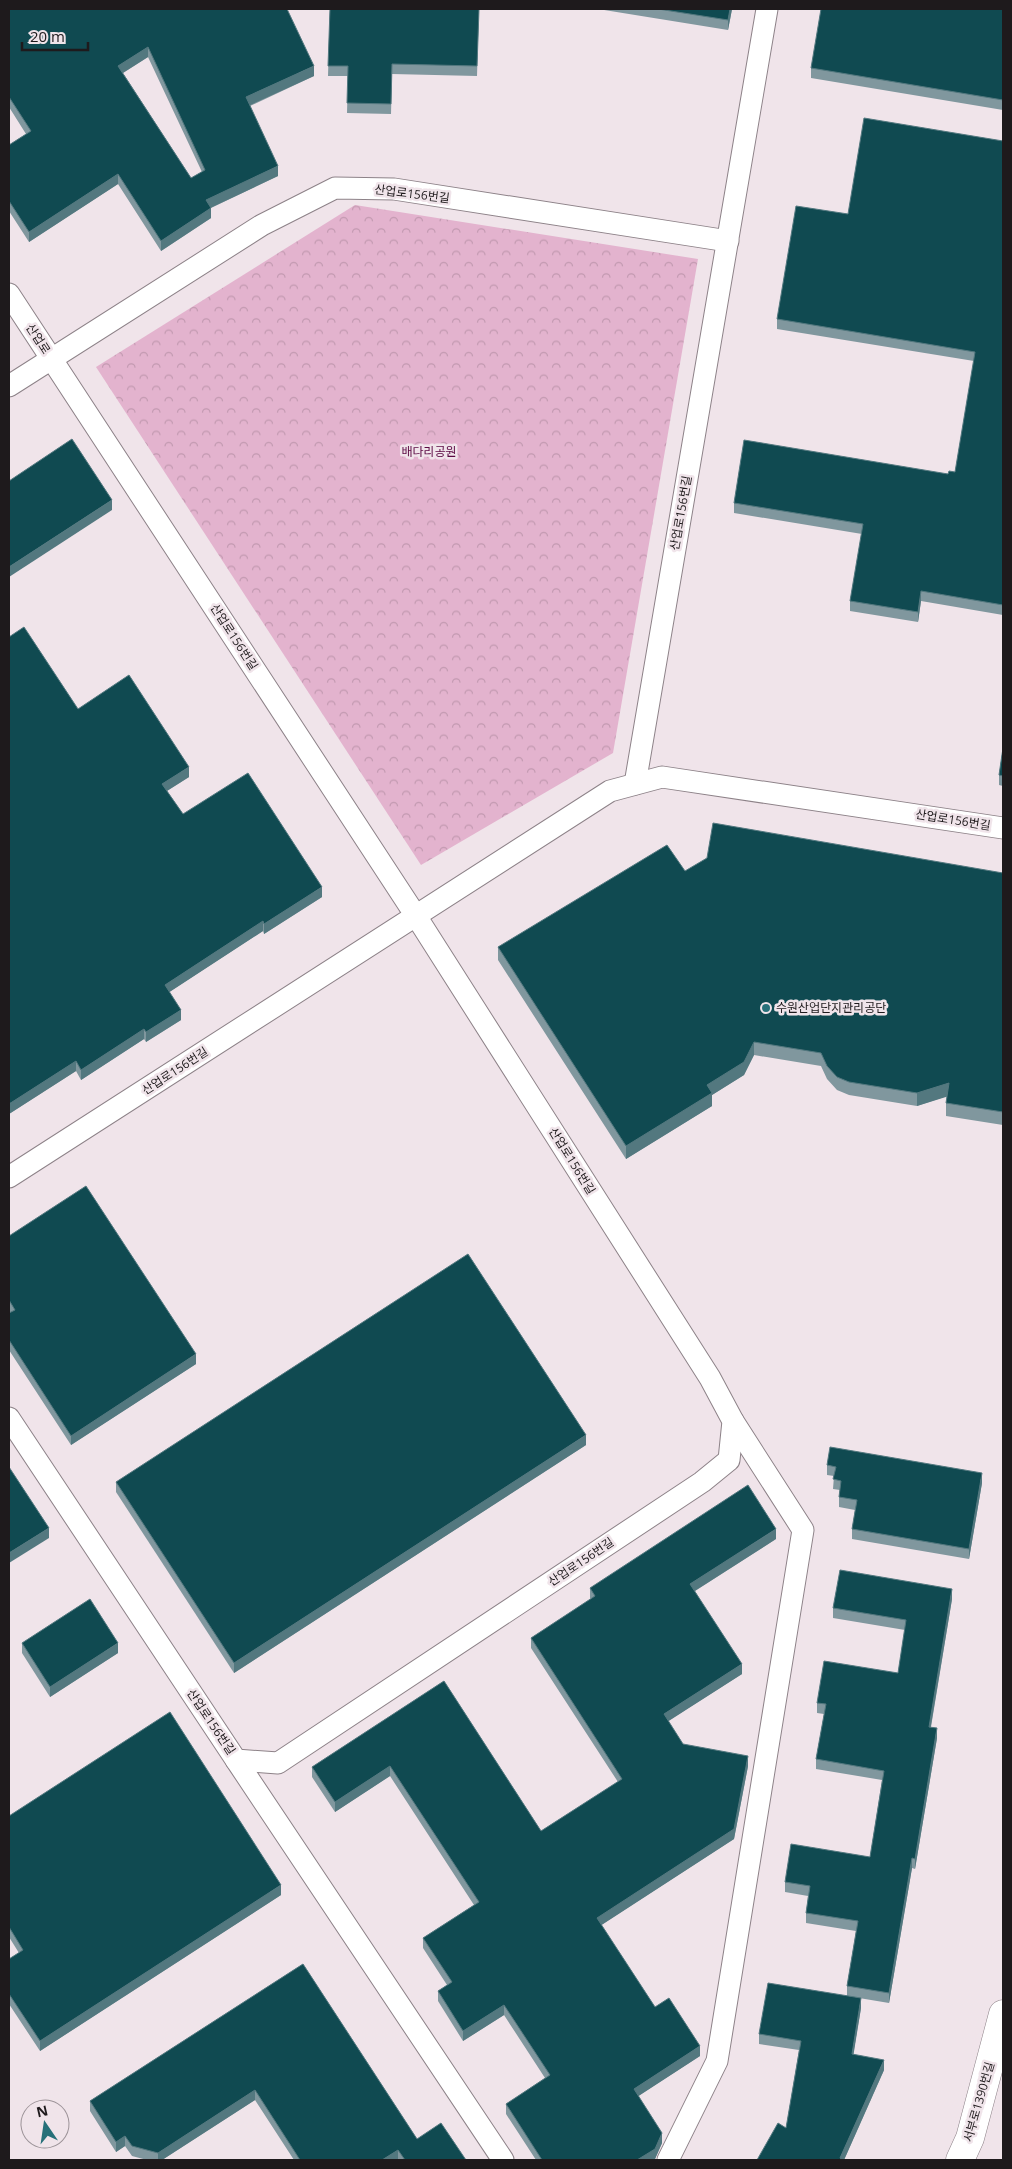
<svg xmlns="http://www.w3.org/2000/svg" width="1012" height="2169" font-family="'Open Sans','Noto Sans KR',sans-serif">
	<defs>
		<pattern id="park-crowns" width="20" height="18" patternUnits="userSpaceOnUse" patternTransform="scale(1.25)"><rect width="20" height="18" fill="#e3b3ce"/><path d="M2 6a3 3 0 1 1 6 0M12 15a3 3 0 1 1 6 0" fill="none" stroke="#c299b0"/></pattern>
	</defs>
	<rect width="100%" height="100%" fill="#f0e4ea"/>
	<path fill="url(#park-crowns)" d="M 355,205 L 698,259 L 613,753 L 421,865 L 96,367 Z"/>
	<g fill="none" stroke-linecap="round" stroke-linejoin="round">
		<defs>
			<g id="street">
				<path d="M 9,294 L 416,916 L 710,1378 L 733,1421 L 729,1460 L 702,1482 L 278,1763 L 236,1760 L 9,1418"/>
				<path d="M 9,386 L 262,225 L 335,188 L 394,189 L 728,241"/>
				<path d="M 635,784 L 767,9"/>
				<path d="M 9,1177 L 610,791 L 662,777 L 1003,828"/>
				<path d="M 236,1760 L 503,2160"/>
				<path d="M 668,2160 L 717,2061 L 803,1530 L 733,1421"/>
			</g>
			<path id="secondary" d="M 960,2160 L 970,2138 L 1003,2014"/>
		</defs>
		<use href="#street" stroke="#8d8288" stroke-width="23"/>
		<use href="#secondary" stroke="#8d8288" stroke-width="29"/>
		<use href="#street" stroke="#fff" stroke-width="21"/>
		<use href="#secondary" stroke="#fff" stroke-width="28"/>
	</g>
	<g fill="#80979e" fill-rule="evenodd">
		<path d="M 9,9 L 314,76 L 250,106 L 278,176 L 211,208 L 211,218 L 161,251 L 118,184 L 29,242 L 9,211 L 9,145 L 26,134 L 9,107 ZM 148,57 L 202,172 L 191,178 L 123,73 Z"/>
		<path d="M 330,9 L 479,9 L 477,76 L 392,74 L 391,114 L 347,113 L 348,76 L 328,76 Z"/>
		<path d="M 598,9 L 732,9 L 728,30 Z"/>
		<path d="M 1003,9 L 1003,110 L 811,78 L 811,68 Z"/>
		<path d="M 1003,141 L 1003,615 L 921,601 L 918,622 L 850,611 L 850,601 L 862,534 L 734,513 L 734,503 L 948,474 L 955,472 L 974,361 L 777,329 L 777,319 L 848,214 Z"/>
		<path d="M 78,709 L 189,777 L 167,791 L 183,814 L 322,897 L 264,934 L 263,931 L 169,992 L 181,1020 L 146,1042 L 144,1039 L 81,1080 L 76,1071 L 9,1114 Z"/>
		<path d="M 1003,748 L 1003,786 L 999,785 L 999,775 Z"/>
		<path d="M 685,871 L 1003,873 L 1003,1125 L 946,1116 L 946,1103 L 947,1096 L 917,1106 L 849,1095 L 837,1090 L 827,1079 L 821,1066 L 754,1055 L 744,1075 L 712,1095 L 712,1106 L 626,1159 L 498,960 L 498,947 Z"/>
		<path d="M 9,1236 L 196,1364 L 71,1445 L 9,1350 L 9,1313 L 10,1313 L 9,1310 Z"/>
		<path d="M 586,1445 L 234,1673 L 116,1492 L 116,1482 Z"/>
		<path d="M 827,1465 L 982,1483 L 969,1559 L 852,1539 L 852,1529 L 855,1510 L 839,1507 L 839,1497 L 840,1490 L 833,1489 L 834,1476 L 827,1475 Z"/>
		<path d="M 776,1539 L 695,1591 L 742,1674 L 668,1721 L 683,1744 L 748,1766 L 734,1839 L 601,1925 L 655,2007 L 700,2056 L 638,2096 L 662,2143 L 655,2159 L 653,2160 L 536,2160 L 506,2114 L 506,2104 L 545,2078 L 504,2015 L 463,2041 L 438,2001 L 438,1991 L 447,1985 L 423,1948 L 423,1938 L 474,1905 L 390,1776 L 335,1812 L 312,1777 L 312,1767 L 444,1681 L 541,1831 L 618,1782 L 531,1648 L 531,1638 L 591,1599 L 590,1598 L 590,1588 Z"/>
		<path d="M 952,1599 L 931,1727 L 937,1738 L 915,1869 L 912,1868 L 889,2003 L 847,1996 L 847,1986 L 856,1931 L 806,1923 L 806,1913 L 808,1896 L 785,1892 L 785,1882 L 870,1857 L 882,1780 L 816,1769 L 816,1759 L 824,1714 L 817,1713 L 817,1703 L 898,1673 L 905,1630 L 833,1618 L 833,1608 Z"/>
		<path d="M 22,1643 L 118,1653 L 50,1697 L 22,1653 Z"/>
		<path d="M 9,1816 L 281,1895 L 40,2051 L 9,2004 L 9,1959 L 19,1953 L 9,1937 Z"/>
		<path d="M 303,1964 L 417,2139 L 466,2160 L 294,2160 L 255,2100 L 162,2160 L 147,2160 L 132,2156 L 125,2146 L 116,2152 L 90,2111 L 90,2101 Z"/>
		<path d="M 861,2008 L 853,2055 L 884,2070 L 844,2160 L 786,2128 L 799,2050 L 759,2044 L 759,2034 Z"/>
	</g>
	<g fill="#53787f">
		<path d="M 730,9 L 732,9 L 728,30 L 728,20 Z"/>
		<path d="M 148,47 L 148,57 L 118,76 L 118,66 Z"/>
		<path d="M 314,66 L 314,76 L 246,107 L 246,97 Z"/>
		<path d="M 278,166 L 278,176 L 206,210 L 206,200 Z"/>
		<path d="M 118,174 L 118,184 L 29,242 L 29,232 Z"/>
		<path d="M 211,208 L 211,218 L 161,251 L 161,241 Z"/>
		<path d="M 112,500 L 112,510 L 9,577 L 9,567 Z"/>
		<path d="M 921,591 L 921,601 L 918,622 L 918,612 Z"/>
		<path d="M 189,767 L 189,777 L 162,794 L 162,784 Z"/>
		<path d="M 322,887 L 322,897 L 264,934 L 264,924 Z"/>
		<path d="M 263,921 L 263,931 L 165,995 L 165,985 Z"/>
		<path d="M 181,1010 L 181,1020 L 146,1042 L 146,1032 Z"/>
		<path d="M 144,1029 L 144,1039 L 81,1080 L 81,1070 Z"/>
		<path d="M 754,1042 L 754,1055 L 744,1075 L 712,1095 L 712,1106 L 626,1159 L 626,1146 L 707,1085 Z"/>
		<path d="M 76,1061 L 76,1071 L 9,1114 L 9,1104 Z"/>
		<path d="M 949,1083 L 949,1096 L 917,1106 L 917,1093 Z"/>
		<path d="M 196,1354 L 196,1364 L 71,1445 L 71,1436 Z"/>
		<path d="M 586,1435 L 586,1445 L 234,1673 L 234,1663 Z"/>
		<path d="M 982,1473 L 982,1483 L 969,1559 L 969,1549 Z"/>
		<path d="M 49,1528 L 49,1538 L 9,1563 L 9,1553 Z"/>
		<path d="M 776,1529 L 776,1539 L 690,1594 L 690,1584 Z"/>
		<path d="M 952,1589 L 952,1599 L 929,1737 L 929,1727 Z"/>
		<path d="M 118,1643 L 118,1653 L 50,1697 L 50,1687 Z"/>
		<path d="M 742,1664 L 742,1674 L 664,1724 L 664,1714 Z"/>
		<path d="M 937,1728 L 937,1738 L 915,1869 L 915,1859 Z"/>
		<path d="M 748,1756 L 748,1766 L 734,1839 L 597,1928 L 597,1918 Z"/>
		<path d="M 390,1766 L 390,1776 L 335,1812 L 335,1802 Z"/>
		<path d="M 912,1858 L 912,1868 L 889,2003 L 889,1993 Z"/>
		<path d="M 281,1885 L 281,1895 L 40,2051 L 40,2041 Z"/>
		<path d="M 861,1998 L 861,2008 L 852,2064 L 852,2054 Z"/>
		<path d="M 504,2005 L 504,2015 L 463,2041 L 463,2031 Z"/>
		<path d="M 700,2046 L 700,2056 L 634,2099 L 634,2089 Z"/>
		<path d="M 884,2060 L 884,2070 L 844,2160 L 840,2158 Z"/>
		<path d="M 255,2090 L 255,2100 L 162,2160 L 158,2160 L 158,2153 Z"/>
		<path d="M 662,2133 L 662,2143 L 655,2159 L 653,2160 L 637,2160 Z"/>
		<path d="M 125,2136 L 125,2146 L 116,2152 L 116,2142 Z"/>
		<path d="M 398,2150 L 398,2160 L 382,2160 Z"/>
	</g>
	<g fill="#104a51" stroke="#53787f" fill-rule="evenodd">
		<path d="M 9,9 L 287,9 L 314,66 L 246,97 L 278,166 L 206,200 L 211,208 L 161,241 L 118,174 L 29,232 L 9,201 L 9,145 L 31,131 L 9,97 ZM 148,47 L 205,170 L 191,178 L 118,66 Z"/>
		<path d="M 330,9 L 479,9 L 477,66 L 392,64 L 391,104 L 347,103 L 348,66 L 328,66 Z"/>
		<path d="M 658,9 L 730,9 L 728,20 Z"/>
		<path d="M 821,9 L 1003,9 L 1003,100 L 811,68 Z"/>
		<path d="M 864,118 L 1003,141 L 1003,605 L 921,591 L 918,612 L 850,601 L 863,524 L 734,503 L 744,440 L 948,474 L 949,471 L 955,472 L 975,352 L 777,319 L 796,206 L 848,214 Z"/>
		<path d="M 72,439 L 112,500 L 9,567 L 9,481 Z"/>
		<path d="M 24,627 L 78,709 L 129,675 L 189,767 L 162,784 L 183,814 L 248,773 L 322,887 L 264,924 L 263,921 L 165,985 L 181,1010 L 146,1032 L 144,1029 L 81,1070 L 76,1061 L 9,1104 L 9,637 Z"/>
		<path d="M 1003,748 L 1003,776 L 999,775 Z"/>
		<path d="M 713,823 L 1003,873 L 1003,1112 L 946,1103 L 949,1083 L 917,1093 L 849,1082 L 837,1077 L 827,1066 L 821,1053 L 754,1042 L 744,1062 L 707,1085 L 712,1093 L 626,1146 L 498,947 L 667,845 L 685,871 L 707,858 Z"/>
		<path d="M 86,1186 L 196,1354 L 71,1436 L 9,1340 L 9,1313 L 15,1310 L 9,1300 L 9,1236 Z"/>
		<path d="M 468,1254 L 586,1435 L 234,1663 L 116,1482 Z"/>
		<path d="M 830,1447 L 982,1473 L 969,1549 L 852,1529 L 857,1500 L 839,1497 L 841,1481 L 833,1479 L 836,1467 L 827,1465 Z"/>
		<path d="M 9,1467 L 49,1528 L 9,1553 Z"/>
		<path d="M 748,1485 L 776,1529 L 690,1584 L 742,1664 L 664,1714 L 683,1744 L 748,1756 L 734,1829 L 597,1918 L 655,2007 L 669,1998 L 700,2046 L 634,2089 L 662,2133 L 655,2149 L 637,2160 L 542,2160 L 506,2104 L 550,2075 L 504,2005 L 463,2031 L 438,1991 L 452,1982 L 423,1938 L 479,1902 L 390,1766 L 335,1802 L 312,1767 L 444,1681 L 541,1831 L 622,1779 L 531,1638 L 595,1596 L 590,1588 Z"/>
		<path d="M 840,1570 L 952,1589 L 929,1727 L 937,1728 L 915,1859 L 912,1858 L 889,1993 L 847,1986 L 858,1921 L 806,1913 L 810,1886 L 785,1882 L 791,1844 L 870,1857 L 884,1771 L 816,1759 L 826,1704 L 817,1703 L 824,1661 L 898,1673 L 906,1620 L 833,1608 Z"/>
		<path d="M 90,1599 L 118,1643 L 50,1687 L 22,1643 Z"/>
		<path d="M 170,1712 L 281,1885 L 40,2041 L 9,1994 L 9,1959 L 23,1950 L 9,1927 L 9,1816 Z"/>
		<path d="M 303,1964 L 417,2139 L 441,2123 L 466,2160 L 405,2160 L 398,2150 L 382,2160 L 300,2160 L 255,2090 L 158,2153 L 132,2146 L 125,2136 L 116,2142 L 90,2101 Z"/>
		<path d="M 768,1983 L 861,1998 L 852,2054 L 884,2060 L 840,2158 L 844,2160 L 757,2160 L 778,2123 L 786,2128 L 801,2041 L 759,2034 Z"/>
	</g>
	<circle fill="#267079" stroke="#f0e4ea" stroke-width="2" cx="766" cy="1008" r="5"/>
	<g text-anchor="middle" stroke-width="5" stroke-linejoin="round" paint-order="stroke">
		<g font-size="12" fill="#1e1a1c" stroke="#f0e4ea">
			<text transform="translate(412 194) rotate(7)" y="4">산업로156번길</text>
			<text transform="translate(38 339) rotate(57)" y="4">산업로</text>
			<text transform="translate(681 513) rotate(-80)" y="4">산업로156번길</text>
			<text transform="translate(234 637) rotate(57)" y="4">산업로156번길</text>
			<text transform="translate(953 820) rotate(9)" y="4">산업로156번길</text>
			<text transform="translate(175 1071) rotate(-33)" y="4">산업로156번길</text>
			<text transform="translate(572 1161) rotate(58)" y="4">산업로156번길</text>
			<text transform="translate(581 1562) rotate(-34)" y="4">산업로156번길</text>
			<text transform="translate(211 1722) rotate(56)" y="4">산업로156번길</text>
			<text transform="translate(979 2102) rotate(-74)" y="4">서부로1390번길</text>
		</g>
		<g font-size="12" fill="#5a0842" stroke="#f0e4ea">
			<text x="429" y="456">배다리공원</text>
		</g>
		<g font-size="12" fill="#1e1a1c" stroke="#f0e4ea" text-anchor="start">
			<text x="776" y="1012">수원산업단지관리공단</text>
		</g>
	</g>
	<rect width="1012" height="2169" fill="none" stroke="#1e1a1c" stroke-width="20"/>
	<g transform="translate(45 2124) rotate(347)"><circle r="24" fill="#f0e4ea" stroke="#9c9398"/>
	<path d="M0-4L9 19L0 12L-9 19Z" fill="#267079"/>
	<text y="-8" font-size="14" font-weight="bold" text-anchor="middle" fill="#1e1a1c">N</text>
	</g>
	<path d="M22 42v8h66v-8" fill="none" stroke="#1e1a1c" stroke-width="2.5"/>
	<text x="30" y="42" font-size="15" fill="#1e1a1c" stroke="#f0e4ea" stroke-width="4" paint-order="stroke">20 m</text>
</svg>
